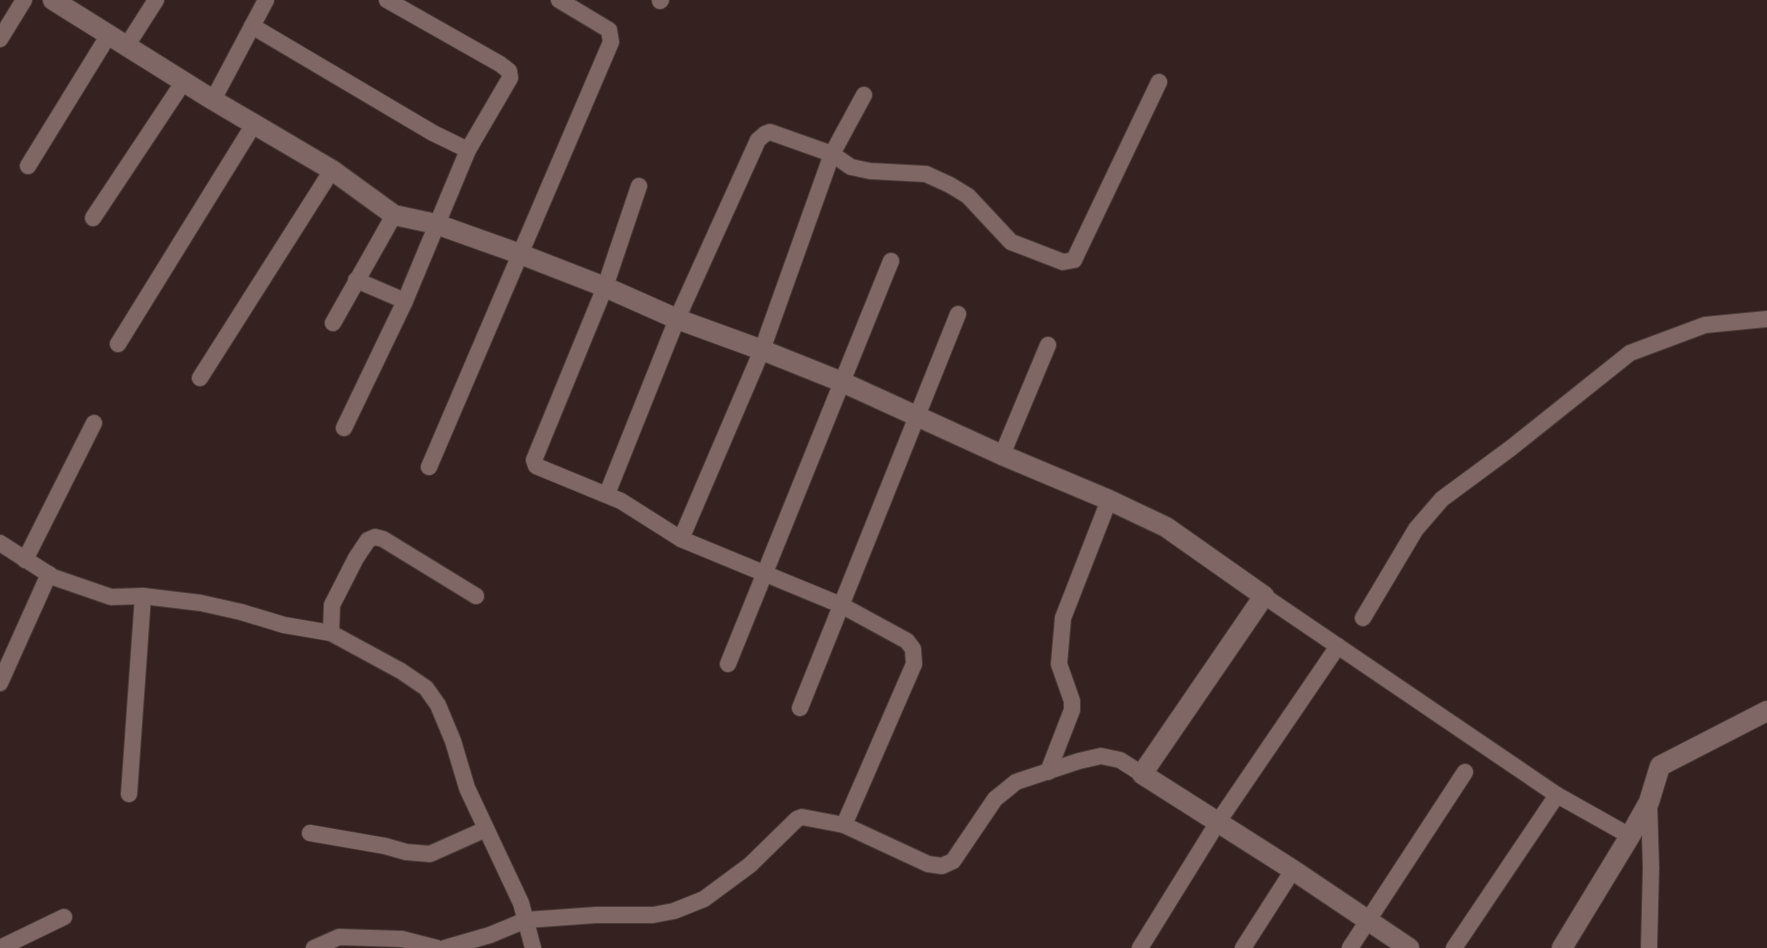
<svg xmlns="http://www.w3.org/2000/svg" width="1767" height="948" font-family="'Roboto Condensed',sans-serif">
	<rect width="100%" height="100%" fill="#35211f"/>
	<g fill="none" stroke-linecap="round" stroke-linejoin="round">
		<defs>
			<g id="minor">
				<path d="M 660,1 L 661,0"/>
				<path d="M 252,26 L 433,133 L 468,150"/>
				<path d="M 0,39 L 24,0"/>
				<path d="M 126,47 L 156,0"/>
				<path d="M 213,100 L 266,0"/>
				<path d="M 28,166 L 108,36"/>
				<path d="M 639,186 L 605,287 L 534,460 L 536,466 L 621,501 L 681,539 L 841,605 L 907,641 L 913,649 L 914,664 L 844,825"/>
				<path d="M 93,218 L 184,81"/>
				<path d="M 356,280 L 405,301"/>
				<path d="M 333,323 L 394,215"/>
				<path d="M 118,344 L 254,124"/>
				<path d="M 200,378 L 332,170"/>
				<path d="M 344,428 L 405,301 L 468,150 L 510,78 L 509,71 L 500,64 L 387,0"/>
				<path d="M 1002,455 L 1048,345"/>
				<path d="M 429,467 L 611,42 L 609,30 L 559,0"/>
				<path d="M 607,494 L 677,319 L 758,140 L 765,134 L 770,132 L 832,154 L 851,167 L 870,171 L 926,174 L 950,185 L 968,196 L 1011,242 L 1063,262 L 1074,260 L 1159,82"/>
				<path d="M 681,539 L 762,350 L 832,154 L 864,95"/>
				<path d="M 0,543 L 53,577 L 111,597 L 143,596 L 201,603 L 241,612 L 284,625 L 331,633 L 401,671 L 426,688 L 438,705 L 453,741 L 467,788 L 521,903 L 533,948"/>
				<path d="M 25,560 L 94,423"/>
				<path d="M 1264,596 L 1557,795 L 1630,836"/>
				<path d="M 1363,618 L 1416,529 L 1442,499 L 1511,448 L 1630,353 L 1705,325 L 1767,319"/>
				<path d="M 331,633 L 332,605 L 356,558 L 368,540 L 375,537 L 383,539 L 476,596"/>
				<path d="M 728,664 L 891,261"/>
				<path d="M 0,683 L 49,574"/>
				<path d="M 800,708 L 958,314"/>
				<path d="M 1048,772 L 1072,710 L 1072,701 L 1059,664 L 1063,618 L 1109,500"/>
				<path d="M 129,794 L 143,596"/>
				<path d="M 1649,802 L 1651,868 L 1649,948"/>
				<path d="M 310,833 L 385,846 L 406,852 L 430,854 L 486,829"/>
				<path d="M 0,948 L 64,917"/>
				<path d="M 314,948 L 339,937 L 402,939 L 437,948"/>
				<path d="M 445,948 L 490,935 L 526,920 L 596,915 L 653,915 L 674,911 L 704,899 L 750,865 L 797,819 L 802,817 L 844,825 L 928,864 L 942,866 L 953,861 L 995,799 L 1016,782 L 1079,761 L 1101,756 L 1120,760 L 1142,774"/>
				<path d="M 1140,948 L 1218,822 L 1338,646"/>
				<path d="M 1243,948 L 1293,870"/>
				<path d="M 1350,948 L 1465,772"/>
				<path d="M 1454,948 L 1557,795"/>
			</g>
			<g id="tertiary">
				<path d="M 53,0 L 213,100 L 332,170 L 394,215 L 436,224 L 520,254 L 605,287 L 677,319 L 762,350 L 842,382 L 1002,455 L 1109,500 L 1166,527 L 1264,596 L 1142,774 L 1293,870 L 1409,948"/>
				<path d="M 1562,948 L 1630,836 L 1649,802 L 1660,766 L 1767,711"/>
			</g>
		</defs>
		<use href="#minor" stroke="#4d3c3a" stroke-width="18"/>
		<use href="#tertiary" stroke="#4d3c3a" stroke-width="22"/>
		<use href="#minor" stroke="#7e6764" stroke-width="16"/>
		<use href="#tertiary" stroke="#7e6764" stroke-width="20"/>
	</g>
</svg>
